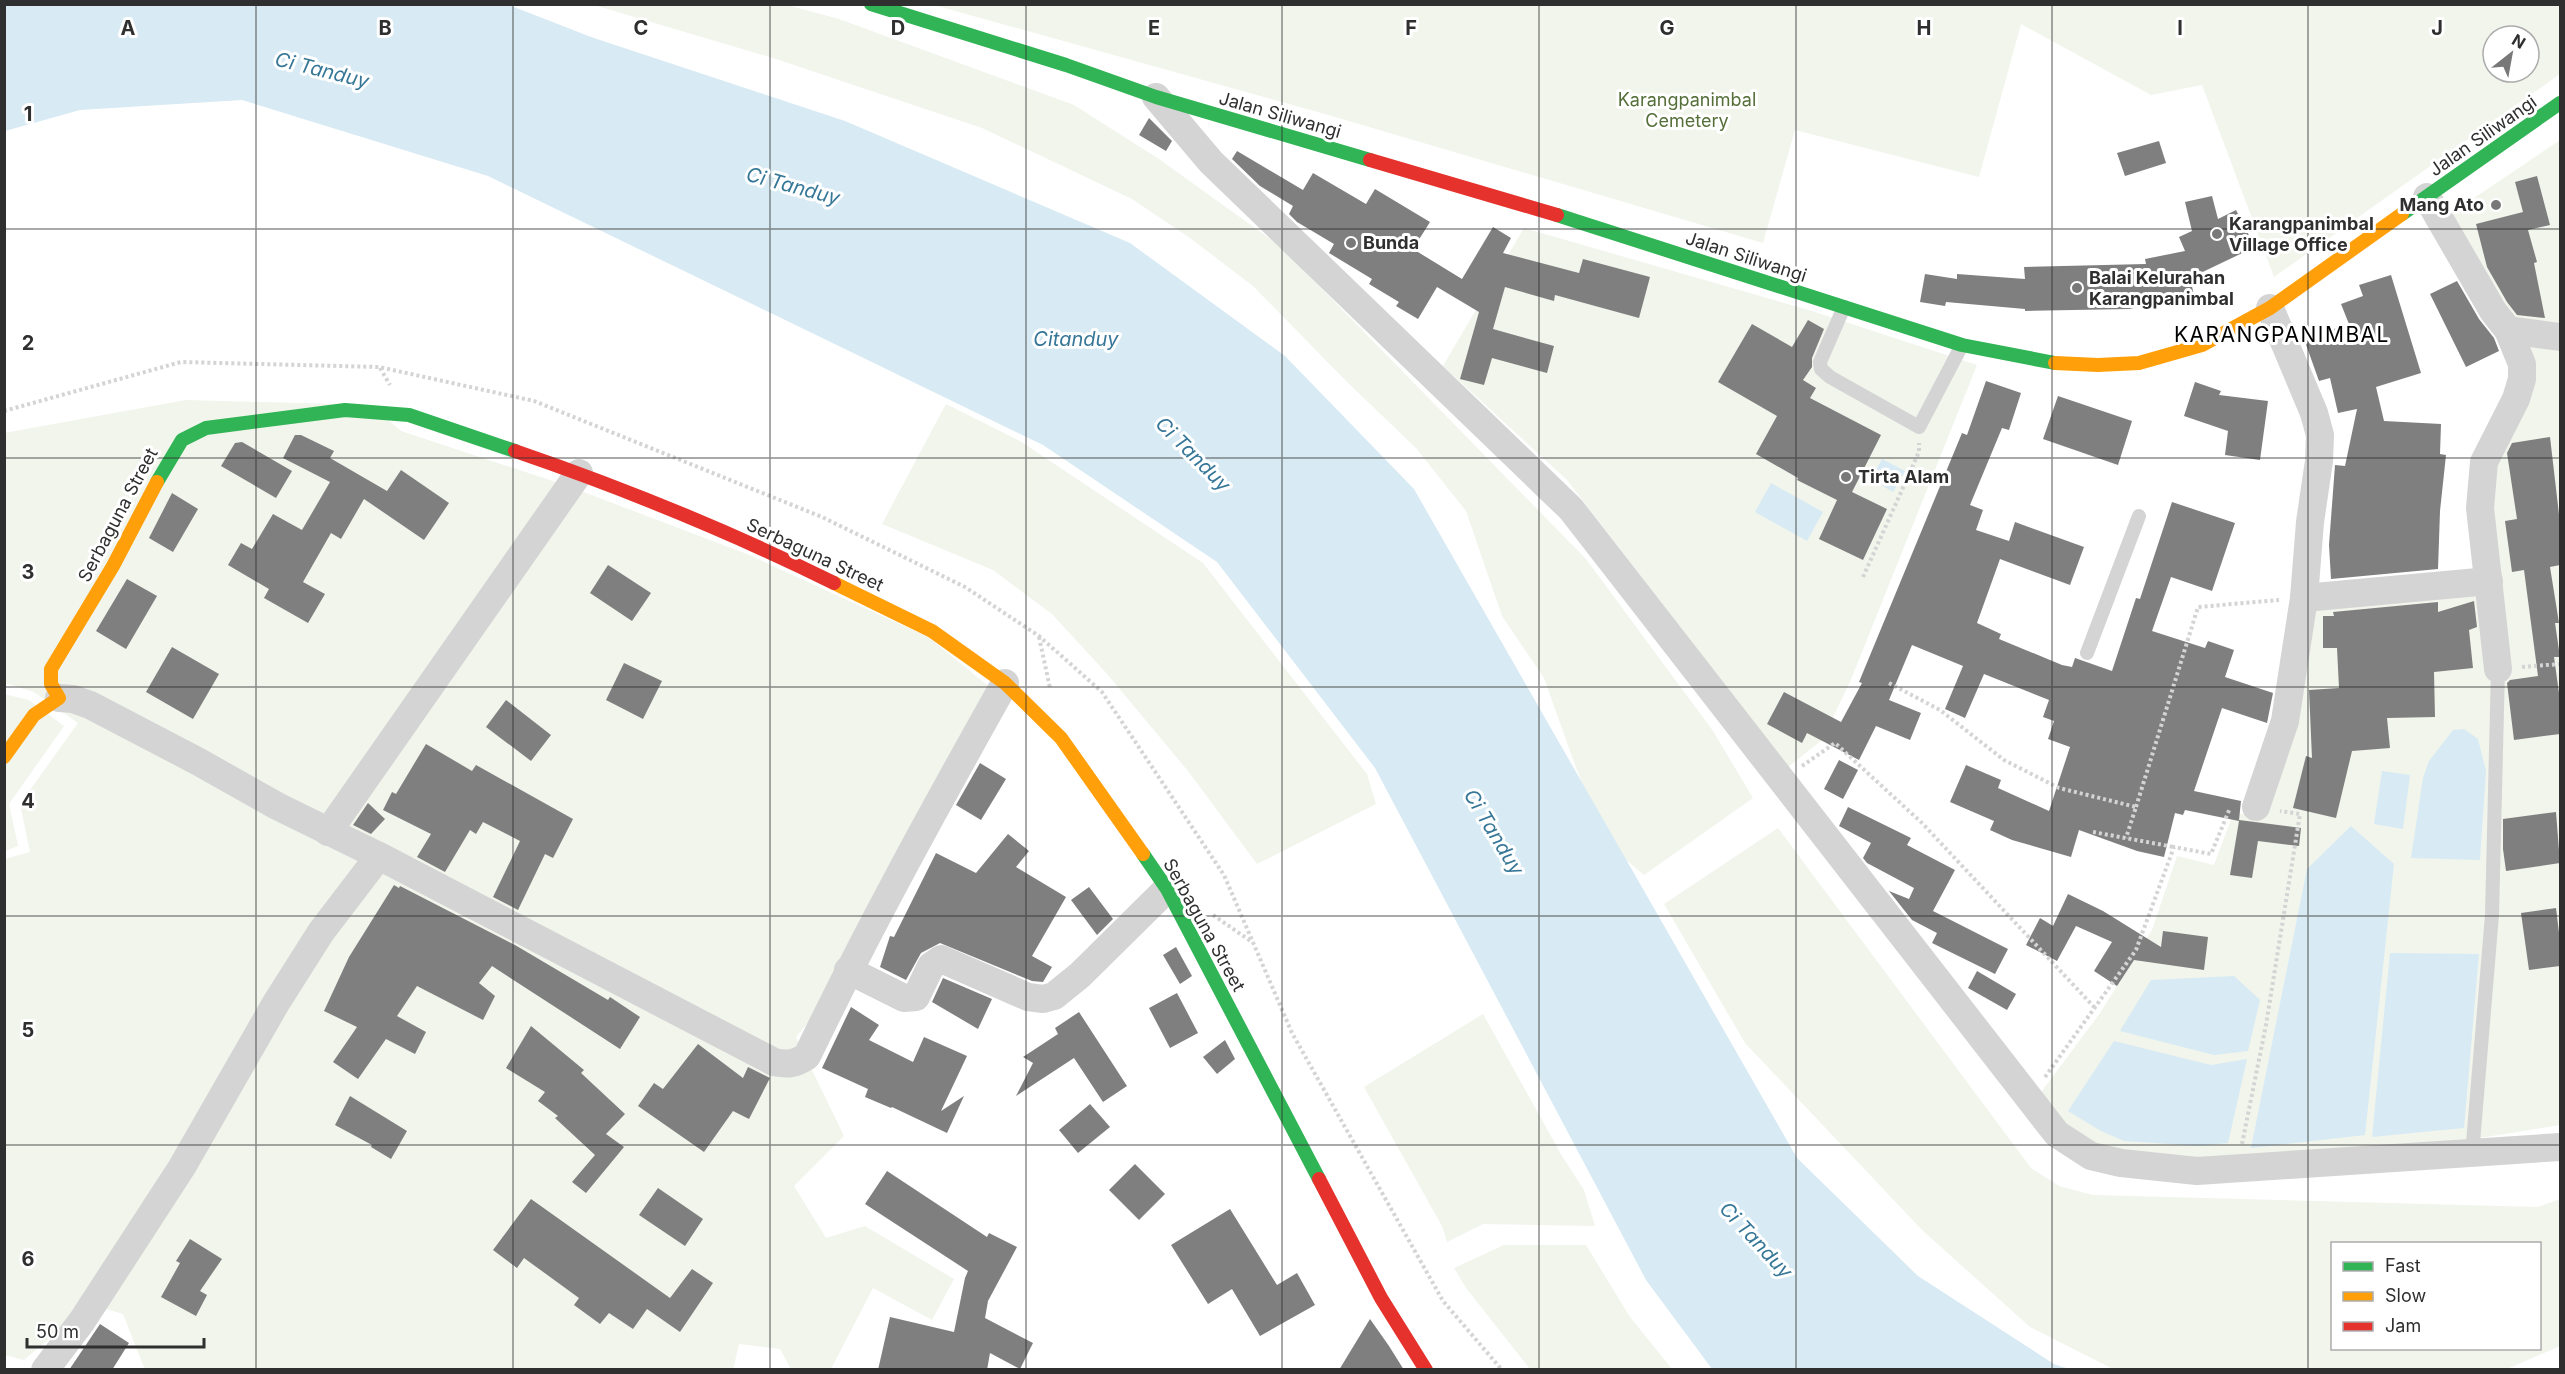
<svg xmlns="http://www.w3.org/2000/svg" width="2565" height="1374" font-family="Inter,sans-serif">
	<rect width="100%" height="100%" fill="#fff"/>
	<g fill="#f1f5ec" fill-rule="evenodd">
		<path d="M 2560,4 L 2560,74 L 2274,277 L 2202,85 L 2151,95 L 2021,24 L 1979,177 L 1795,130 L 1763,243 L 1325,114 L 934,5 ZM 2493,36 L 2529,36 L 2529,72 L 2493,72 Z"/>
		<path d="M 594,5 L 787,5 L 839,19 L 1074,105 L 1159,159 L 1280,246 L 1586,559 L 1713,731 L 1753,798 L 1644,875 L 1606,843 L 1575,765 L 1544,678 L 1502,616 L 1466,511 L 1416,448 L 1346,381 L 1253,286 L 1190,238 L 1132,199 L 982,128 L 776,59 Z"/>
		<path d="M 2560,140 L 2560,1125 L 2473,1139 L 2197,1161 L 2094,1145 L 2063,1126 L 2039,1095 L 2100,1013 L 2152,930 L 2177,856 L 2214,865 L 2233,814 L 2261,814 L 2312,608 L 2499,592 L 2489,510 L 2492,465 L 2525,406 L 2449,215 Z"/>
		<path d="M 1524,228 L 1812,311 L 1977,365 L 1850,682 L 1822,740 L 1788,767 L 1567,480 L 1443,366 Z"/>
		<path d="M 186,400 L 371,405 L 401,431 L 565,485 L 747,554 L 928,637 L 997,693 L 833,993 L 796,1037 L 844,1136 L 794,1186 L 826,1238 L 865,1226 L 954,1279 L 932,1320 L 873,1288 L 831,1369 L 791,1369 L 780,1349 L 739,1344 L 733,1370 L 145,1370 L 123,1314 L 83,1302 L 75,1317 L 24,1360 L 5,1355 L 5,859 L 30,852 L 20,804 L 78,723 L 34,692 L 5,683 L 4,433 Z"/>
		<path d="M 946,404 L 1020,441 L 1203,563 L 1367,774 L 1376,804 L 1257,864 L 1188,771 L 1108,675 L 1052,614 L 993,570 L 882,524 Z"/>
		<path d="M 4,694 L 29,700 L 64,726 L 9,804 L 18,846 L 5,851 Z"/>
		<path d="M 1778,828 L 2031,1168 L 2059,1186 L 2093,1195 L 2538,1207 L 2560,1199 L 2560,1346 L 2507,1369 L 2113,1369 L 2030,1327 L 1922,1230 L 1745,1043 L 1664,904 ZM 2332,1244 L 2540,1244 L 2540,1348 L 2332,1348 Z"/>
		<path d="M 1483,1014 L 1562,1156 L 1584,1190 L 1595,1226 L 1483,1224 L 1447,1242 L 1442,1226 L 1364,1087 Z"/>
		<path d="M 1504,1245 L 1586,1245 L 1630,1317 L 1672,1369 L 1530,1369 L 1466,1288 L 1454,1268 Z"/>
	</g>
	<g fill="#d8eaf4">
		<path d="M 5,4 L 509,5 L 591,37 L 845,121 L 1130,243 L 1285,356 L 1414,489 L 1797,1158 L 1918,1276 L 2054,1364 L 2069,1369 L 1712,1369 L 1646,1280 L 1375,768 L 1217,562 L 1043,445 L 488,176 L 242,100 L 80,110 L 5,131 Z"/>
		<path d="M 1882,459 L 1905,471 L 1893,492 L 1871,479 Z"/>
		<path d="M 1771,483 L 1823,512 L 1807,541 L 1755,512 Z"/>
		<path d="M 2464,729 L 2478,739 L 2486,771 L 2480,860 L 2411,858 L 2423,778 L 2429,761 L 2453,730 Z"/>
		<path d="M 2382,771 L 2410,775 L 2403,829 L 2374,824 Z"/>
		<path d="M 2351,826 L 2394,864 L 2365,1135 L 2251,1148 L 2307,869 Z"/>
		<path d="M 2390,953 L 2479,954 L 2464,1128 L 2372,1137 Z"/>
		<path d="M 2234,976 L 2260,1000 L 2248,1051 L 2214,1055 L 2120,1031 L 2151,980 Z"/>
		<path d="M 2114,1041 L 2211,1065 L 2247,1059 L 2228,1143 L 2199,1146 L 2124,1141 L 2101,1131 L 2068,1111 Z"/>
	</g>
	<g fill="#7f7f7f">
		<path d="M 1149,118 L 1172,141 L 1166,151 L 1139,135 Z"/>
		<path d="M 2159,141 L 2166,163 L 2125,176 L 2117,153 Z"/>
		<path d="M 1237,151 L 1303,190 L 1313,173 L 1366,204 L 1375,189 L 1430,222 L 1413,249 L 1462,279 L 1493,227 L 1511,238 L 1503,253 L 1579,273 L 1583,259 L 1650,277 L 1639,318 L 1555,295 L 1554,301 L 1505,287 L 1493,329 L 1554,346 L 1547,373 L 1492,358 L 1484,385 L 1460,379 L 1479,312 L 1437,287 L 1418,319 L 1396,306 L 1399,302 L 1369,284 L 1372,279 L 1329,253 L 1334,244 L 1297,222 L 1289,214 L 1293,206 L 1260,186 L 1232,159 Z"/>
		<path d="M 2537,176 L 2550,225 L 2528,230 L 2537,262 L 2534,263 L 2545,318 L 2517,315 L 2507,302 L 2487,267 L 2476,224 L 2523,212 L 2515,182 Z"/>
		<path d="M 2212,196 L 2218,219 L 2236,210 L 2255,247 L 2190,278 L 2194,295 L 2129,309 L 2025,311 L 2025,309 L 1946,302 L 1945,306 L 1920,302 L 1925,274 L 1957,279 L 1957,274 L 2025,279 L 2024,267 L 2146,264 L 2145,259 L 2185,251 L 2179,237 L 2192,231 L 2185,202 Z"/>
		<path d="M 2391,275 L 2421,373 L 2376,387 L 2384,421 L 2441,424 L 2440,454 L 2446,455 L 2440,511 L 2438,569 L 2331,579 L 2329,545 L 2335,465 L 2345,466 L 2357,409 L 2338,413 L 2330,378 L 2319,381 L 2304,339 L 2349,324 L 2341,304 L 2363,296 L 2359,285 Z"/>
		<path d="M 2457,281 L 2479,319 L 2494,338 L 2499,351 L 2466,367 L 2430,294 Z"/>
		<path d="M 1808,320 L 1824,329 L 1812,358 L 1812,367 L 1803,380 L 1816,388 L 1810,398 L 1881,435 L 1852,492 L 1887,509 L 1863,560 L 1819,539 L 1837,500 L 1797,480 L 1798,478 L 1756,454 L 1777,416 L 1718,382 L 1752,324 L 1792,347 Z"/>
		<path d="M 1986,381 L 2021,393 L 2009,430 L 2002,428 L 1970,505 L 1983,510 L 1976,530 L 2009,541 L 2015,522 L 2084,547 L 2070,585 L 2000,559 L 1977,623 L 2001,634 L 1999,639 L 2062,665 L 2072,667 L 2075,658 L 2112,671 L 2136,598 L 2140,599 L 2172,502 L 2235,523 L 2212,591 L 2171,577 L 2152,631 L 2205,648 L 2208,641 L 2234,650 L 2225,677 L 2273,693 L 2267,723 L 2222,708 L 2194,791 L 2241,801 L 2239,820 L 2301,828 L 2299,846 L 2258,841 L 2252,878 L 2230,875 L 2239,821 L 2185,810 L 2183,815 L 2175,813 L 2164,857 L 2137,851 L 2079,830 L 2071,857 L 2012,840 L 1990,830 L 1994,821 L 1950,802 L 1966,765 L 2001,780 L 1998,788 L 2049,811 L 2070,747 L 2048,739 L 2054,721 L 2043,717 L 2049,700 L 1984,674 L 1965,718 L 1945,709 L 1963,666 L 1912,645 L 1889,700 L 1921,713 L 1910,740 L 1876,726 L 1859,760 L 1807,733 L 1802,743 L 1767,724 L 1784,692 L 1841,722 L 1862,683 L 1859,682 L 1962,433 L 1967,435 Z"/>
		<path d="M 2195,382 L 2221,391 L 2219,395 L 2268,401 L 2260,460 L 2225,455 L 2228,431 L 2184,416 Z"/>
		<path d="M 2058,396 L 2132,421 L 2118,465 L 2043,439 Z"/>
		<path d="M 295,435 L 301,435 L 334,451 L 330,458 L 387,491 L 401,470 L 449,503 L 424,540 L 364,499 L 341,539 L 331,533 L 303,582 L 325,594 L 308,623 L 264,598 L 269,589 L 228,565 L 241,543 L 252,549 L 273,514 L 302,530 L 330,482 L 283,458 Z"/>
		<path d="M 2550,437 L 2560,523 L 2560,565 L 2550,567 L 2559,623 L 2555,623 L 2560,657 L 2554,657 L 2560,700 L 2560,734 L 2514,740 L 2507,683 L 2510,680 L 2538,676 L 2524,570 L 2512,572 L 2505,521 L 2517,519 L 2507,453 L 2512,443 Z"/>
		<path d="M 242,442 L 292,471 L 276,498 L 221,466 L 235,443 Z"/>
		<path d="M 172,493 L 198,509 L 173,552 L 149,538 Z"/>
		<path d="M 608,565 L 651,593 L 632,621 L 590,593 Z"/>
		<path d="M 127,579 L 157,596 L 126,649 L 96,631 Z"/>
		<path d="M 2474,601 L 2477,627 L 2469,630 L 2473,668 L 2434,672 L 2435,717 L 2387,718 L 2390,748 L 2352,751 L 2336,818 L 2293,808 L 2306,756 L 2312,758 L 2309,690 L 2339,688 L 2337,648 L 2323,648 L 2323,616 L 2334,616 L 2333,612 L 2438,602 L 2438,612 Z"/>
		<path d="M 172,647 L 219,674 L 193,719 L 146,692 Z"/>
		<path d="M 624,663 L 662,681 L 643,719 L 606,700 Z"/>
		<path d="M 506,700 L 551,735 L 531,761 L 486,727 Z"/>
		<path d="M 426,744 L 472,771 L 476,765 L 573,819 L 553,858 L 545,854 L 518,910 L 493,897 L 520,841 L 483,822 L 476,834 L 470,830 L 445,872 L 417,857 L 431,834 L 383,810 L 392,792 L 396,794 Z"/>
		<path d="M 1839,760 L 1858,770 L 1843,799 L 1824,789 Z"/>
		<path d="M 980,763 L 1006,779 L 981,820 L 956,805 Z"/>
		<path d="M 368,803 L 385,819 L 371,834 L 353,825 Z"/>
		<path d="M 1848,807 L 1911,838 L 1907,845 L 1955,870 L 1933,911 L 2008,949 L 1995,974 L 1932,943 L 1937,933 L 1912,920 L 1889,891 L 1909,899 L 1914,888 L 1867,863 L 1863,858 L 1871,843 L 1839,826 Z"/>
		<path d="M 2556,812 L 2560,863 L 2506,871 L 2503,849 L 2503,819 Z"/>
		<path d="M 1008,834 L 1029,851 L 1016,867 L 1066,897 L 1032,956 L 1052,967 L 1043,982 L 1032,981 L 940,943 L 921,953 L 906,980 L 880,967 L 890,936 L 894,937 L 936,853 L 976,873 Z"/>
		<path d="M 394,885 L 399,888 L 400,886 L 515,945 L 608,1000 L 610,997 L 640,1017 L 620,1049 L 492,966 L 479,983 L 495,996 L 483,1020 L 417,986 L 397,1016 L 426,1032 L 415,1054 L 386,1039 L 358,1079 L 333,1062 L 357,1027 L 324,1011 L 349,957 Z"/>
		<path d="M 1089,887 L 1113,919 L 1097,935 L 1071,900 Z"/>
		<path d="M 2068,894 L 2103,911 L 2161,947 L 2163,931 L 2208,937 L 2204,970 L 2134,960 L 2117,986 L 2094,971 L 2112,942 L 2076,926 L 2057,961 L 2026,945 L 2040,918 L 2053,926 Z"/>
		<path d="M 2556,908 L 2560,941 L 2560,966 L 2529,970 L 2521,913 Z"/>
		<path d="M 1176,947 L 1192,976 L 1180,984 L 1163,955 Z"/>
		<path d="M 1977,971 L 2016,994 L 2007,1010 L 1968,988 Z"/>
		<path d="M 943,978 L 992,999 L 978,1029 L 932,1002 Z"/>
		<path d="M 1177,993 L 1198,1033 L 1170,1048 L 1149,1008 Z"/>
		<path d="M 851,1007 L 879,1025 L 869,1040 L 913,1062 L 924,1037 L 967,1056 L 941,1111 L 964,1096 L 947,1133 L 892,1107 L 891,1108 L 865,1097 L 868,1089 L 822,1068 Z"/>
		<path d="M 1079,1012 L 1127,1086 L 1103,1102 L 1074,1058 L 1016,1096 L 1033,1063 L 1023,1057 L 1058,1034 L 1055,1028 Z"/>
		<path d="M 531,1026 L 584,1070 L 581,1073 L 625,1114 L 606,1134 L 624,1147 L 586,1193 L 572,1182 L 595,1155 L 555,1118 L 558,1116 L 538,1101 L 545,1092 L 506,1068 Z"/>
		<path d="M 1225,1040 L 1235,1059 L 1217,1074 L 1203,1057 Z"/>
		<path d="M 698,1044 L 743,1078 L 748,1067 L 770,1078 L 749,1119 L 733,1111 L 704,1152 L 638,1106 L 654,1083 L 663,1089 Z"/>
		<path d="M 350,1096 L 407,1131 L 391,1159 L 371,1147 L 372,1145 L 335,1125 Z"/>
		<path d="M 1090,1104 L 1110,1127 L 1078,1153 L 1059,1130 Z"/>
		<path d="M 1135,1164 L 1165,1194 L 1139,1220 L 1109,1190 Z"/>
		<path d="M 887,1171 L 987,1237 L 989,1233 L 1017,1247 L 988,1301 L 985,1318 L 1033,1343 L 1020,1369 L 990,1353 L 987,1370 L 878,1370 L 890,1317 L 954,1332 L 965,1278 L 968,1271 L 865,1204 Z"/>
		<path d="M 658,1188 L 703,1219 L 685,1246 L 639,1215 Z"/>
		<path d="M 531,1199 L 670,1298 L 692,1269 L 713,1283 L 680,1332 L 647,1309 L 633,1329 L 609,1313 L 600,1324 L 574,1305 L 579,1298 L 524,1258 L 517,1268 L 493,1250 Z"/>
		<path d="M 1230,1209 L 1277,1285 L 1297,1273 L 1315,1305 L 1260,1336 L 1232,1289 L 1208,1304 L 1171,1245 Z"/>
		<path d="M 190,1239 L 222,1259 L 200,1291 L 207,1295 L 196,1316 L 161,1297 L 180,1263 L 176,1261 Z"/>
		<path d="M 1370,1319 L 1389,1346 L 1404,1370 L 1339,1370 Z"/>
		<path d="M 100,1324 L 129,1343 L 112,1370 L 69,1370 Z"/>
	</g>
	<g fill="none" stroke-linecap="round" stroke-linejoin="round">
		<g stroke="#d4d4d4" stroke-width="4" stroke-dasharray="3 3" stroke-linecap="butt">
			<path d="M 380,368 L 390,385"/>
			<path d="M 4,411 L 181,362 L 379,367 L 534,401 L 822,517 L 965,587 L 1039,636 L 1102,692 L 1224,875 L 1292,1033 L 1443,1301 L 1502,1370"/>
			<path d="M 1863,577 L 1919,452 L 1919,443"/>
			<path d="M 1039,637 L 1050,688"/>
			<path d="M 2522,667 L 2560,664"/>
			<path d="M 1889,683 L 1940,710 L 2004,760 L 2059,788 L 2136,807 L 2126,838"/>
			<path d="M 1802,766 L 1835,743 L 1922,823 L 2095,1008"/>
			<path d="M 2136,807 L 2198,607 L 2279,600"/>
			<path d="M 2093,832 L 2174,847"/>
			<path d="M 1213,915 L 1252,942"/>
			<path d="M 2045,1077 L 2136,950 L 2174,847 L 2211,854 L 2230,808"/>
			<path d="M 2242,1144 L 2266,1025 L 2300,814 L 2280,811"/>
		</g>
		<g stroke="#d4d4d4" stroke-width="14">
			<path d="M 1844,307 L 1820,362 L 1821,369 L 1830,377 L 1919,427 L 1962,345"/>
			<path d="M 2087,653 L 2139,516"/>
			<path d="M 2472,1155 L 2492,915 L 2498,669"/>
		</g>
		<g stroke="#d4d4d4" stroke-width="28">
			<path d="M 1156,97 L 1211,162 L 1571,509 L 2057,1134 L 2091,1156 L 2121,1163 L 2197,1171 L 2560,1147"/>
			<path d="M 2427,197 L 2493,311 L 2508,330 L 2522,364 L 2522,379 L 2516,399 L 2484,462 L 2480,508 L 2498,669"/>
			<path d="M 2508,330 L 2560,337"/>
			<path d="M 2304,598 L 2489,581"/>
			<path d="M 59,698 L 73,699 L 90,705 L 199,762 L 277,806 L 379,856 L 774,1062 C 788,1065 795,1064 807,1056 C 868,929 936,806 1005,683"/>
			<path d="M 2256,807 L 2285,721 L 2304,598 L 2310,522 L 2319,461 L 2320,435 L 2314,413 L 2270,308"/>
			<path d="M 328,832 L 579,473"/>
			<path d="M 848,970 L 904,998 L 916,997 L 931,966 L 941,959 L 1028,997 L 1043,999 L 1054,996 L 1080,975 L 1167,889"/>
			<path d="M 45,1370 L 82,1321 L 182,1167 L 276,1003 L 321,932 L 379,856"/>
		</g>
		<g stroke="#30b455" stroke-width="14">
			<path d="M 871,4 L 1066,65 L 1156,97 L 1370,160"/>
			<path d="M 2402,214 L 2560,103"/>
			<path d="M 1557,215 L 1962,345 L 2055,363"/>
			<path d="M 157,482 L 182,440 L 206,428 L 345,410 L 409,415 L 515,451"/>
			<path d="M 1143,854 L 1167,889 L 1319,1179"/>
		</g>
		<g stroke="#ff9f0a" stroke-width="14">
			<path d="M 2055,363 L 2098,365 L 2139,363 L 2202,345 L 2270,308 L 2402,214"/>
			<path d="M 834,583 L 932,631 L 1005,683 L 1061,738 L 1143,854"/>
			<path d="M 4,757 L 34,715 L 59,698 L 51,684 L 51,669 L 113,566 L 157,482"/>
		</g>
		<g stroke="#e5322d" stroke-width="14">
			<path d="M 1370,160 L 1557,215"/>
			<path d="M 515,451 C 623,488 731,532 834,583"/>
			<path d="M 1319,1179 L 1381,1298 L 1426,1370"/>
		</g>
	</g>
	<path fill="none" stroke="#2f2f2f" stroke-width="1.5" stroke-opacity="0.55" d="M 256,4 L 256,1370M 513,4 L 513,1370M 770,4 L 770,1370M 1026,4 L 1026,1370M 1282,4 L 1282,1370M 1539,4 L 1539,1370M 1796,4 L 1796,1370M 2052,4 L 2052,1370M 2308,4 L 2308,1370M 4,229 L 2560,229M 4,458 L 2560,458M 4,687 L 2560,687M 4,916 L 2560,916M 4,1145 L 2560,1145"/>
	<g fill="#787878" stroke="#fff" stroke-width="2">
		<circle cx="2496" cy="205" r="6"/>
		<circle cx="2217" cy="234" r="6"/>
		<circle cx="1351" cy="243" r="6"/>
		<circle cx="2077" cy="288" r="6"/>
		<circle cx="1846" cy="477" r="6"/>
	</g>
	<g text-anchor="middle" stroke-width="6" stroke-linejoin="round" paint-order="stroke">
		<g font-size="18" fill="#556f39" stroke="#fff">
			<text x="1687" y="106">Karangpanimbal<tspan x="1687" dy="21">Cemetery</tspan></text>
		</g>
		<g font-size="18" fill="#2f2f2f" stroke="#fff">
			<text transform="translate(1280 115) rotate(16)" y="6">Jalan Siliwangi</text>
			<text transform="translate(2483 136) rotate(-35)" y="6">Jalan Siliwangi</text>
			<text transform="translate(1746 257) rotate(18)" y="6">Jalan Siliwangi</text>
			<text transform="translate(118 515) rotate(-62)" y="6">Serbaguna Street</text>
			<text transform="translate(815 555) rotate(25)" y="6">Serbaguna Street</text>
			<text transform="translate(1204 925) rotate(61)" y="6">Serbaguna Street</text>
		</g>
		<g font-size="18" font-weight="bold" fill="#2f2f2f" stroke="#fff" text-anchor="start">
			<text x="2484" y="211" text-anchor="end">Mang Ato</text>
			<text x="2229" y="230">Karangpanimbal<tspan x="2229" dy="21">Village Office</tspan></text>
			<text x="1363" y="249">Bunda</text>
			<text x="2089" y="284">Balai Kelurahan<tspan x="2089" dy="21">Karangpanimbal</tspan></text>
			<text x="1858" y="483">Tirta Alam</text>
		</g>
		<g font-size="20" font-style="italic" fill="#367798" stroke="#fff">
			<text transform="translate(322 70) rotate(14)" y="7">Ci Tanduy</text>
			<text transform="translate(793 186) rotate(15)" y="7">Ci Tanduy</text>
			<text x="1076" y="346">Citanduy</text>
			<text transform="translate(1193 454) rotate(45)" y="7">Ci Tanduy</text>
			<text transform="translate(1494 832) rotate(59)" y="7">Ci Tanduy</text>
			<text transform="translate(1756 1240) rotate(47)" y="7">Ci Tanduy</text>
		</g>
		<g font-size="21" letter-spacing="1.5" fill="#000" stroke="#fff">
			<text x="2282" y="342">KARANGPANIMBAL</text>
		</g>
	</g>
	<g font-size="20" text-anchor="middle" font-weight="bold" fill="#2f2f2f" stroke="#fff" stroke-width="6" stroke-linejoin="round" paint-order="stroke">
		<text x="128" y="35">A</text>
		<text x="385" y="35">B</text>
		<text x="641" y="35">C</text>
		<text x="898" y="35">D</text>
		<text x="1154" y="35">E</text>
		<text x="1411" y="35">F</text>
		<text x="1667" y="35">G</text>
		<text x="1924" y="35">H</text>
		<text x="2180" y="35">I</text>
		<text x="2437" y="35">J</text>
		<text x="28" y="121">1</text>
		<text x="28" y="350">2</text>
		<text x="28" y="579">3</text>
		<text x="28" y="808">4</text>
		<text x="28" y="1037">5</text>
		<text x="28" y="1266">6</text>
	</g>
	<rect width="2565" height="1374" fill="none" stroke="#2f2f2f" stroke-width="12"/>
	<rect x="2331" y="1242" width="210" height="108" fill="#ffffff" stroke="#acacac" stroke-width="1.5"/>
	<rect x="2343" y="1262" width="30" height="9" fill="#30b455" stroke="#acacac" stroke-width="1.5"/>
	<text x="2385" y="1272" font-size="18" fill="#2f2f2f">Fast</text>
	<rect x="2343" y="1292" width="30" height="9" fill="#ff9f0a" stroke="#acacac" stroke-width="1.5"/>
	<text x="2385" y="1302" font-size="18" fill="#2f2f2f">Slow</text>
	<rect x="2343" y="1322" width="30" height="9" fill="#e5322d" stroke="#acacac" stroke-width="1.5"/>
	<text x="2385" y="1332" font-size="18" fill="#2f2f2f">Jam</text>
	<g transform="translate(2511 54) rotate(31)"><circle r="28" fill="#ffffff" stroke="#acacac" stroke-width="1.5"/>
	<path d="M0-4.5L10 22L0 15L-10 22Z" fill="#787878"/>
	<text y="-9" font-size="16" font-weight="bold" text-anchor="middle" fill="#2f2f2f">N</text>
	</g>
	<path d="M27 1338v9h177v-9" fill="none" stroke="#2f2f2f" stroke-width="3"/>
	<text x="36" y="1338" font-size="18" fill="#2f2f2f" stroke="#ffffff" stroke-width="4.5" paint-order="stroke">50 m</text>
</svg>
